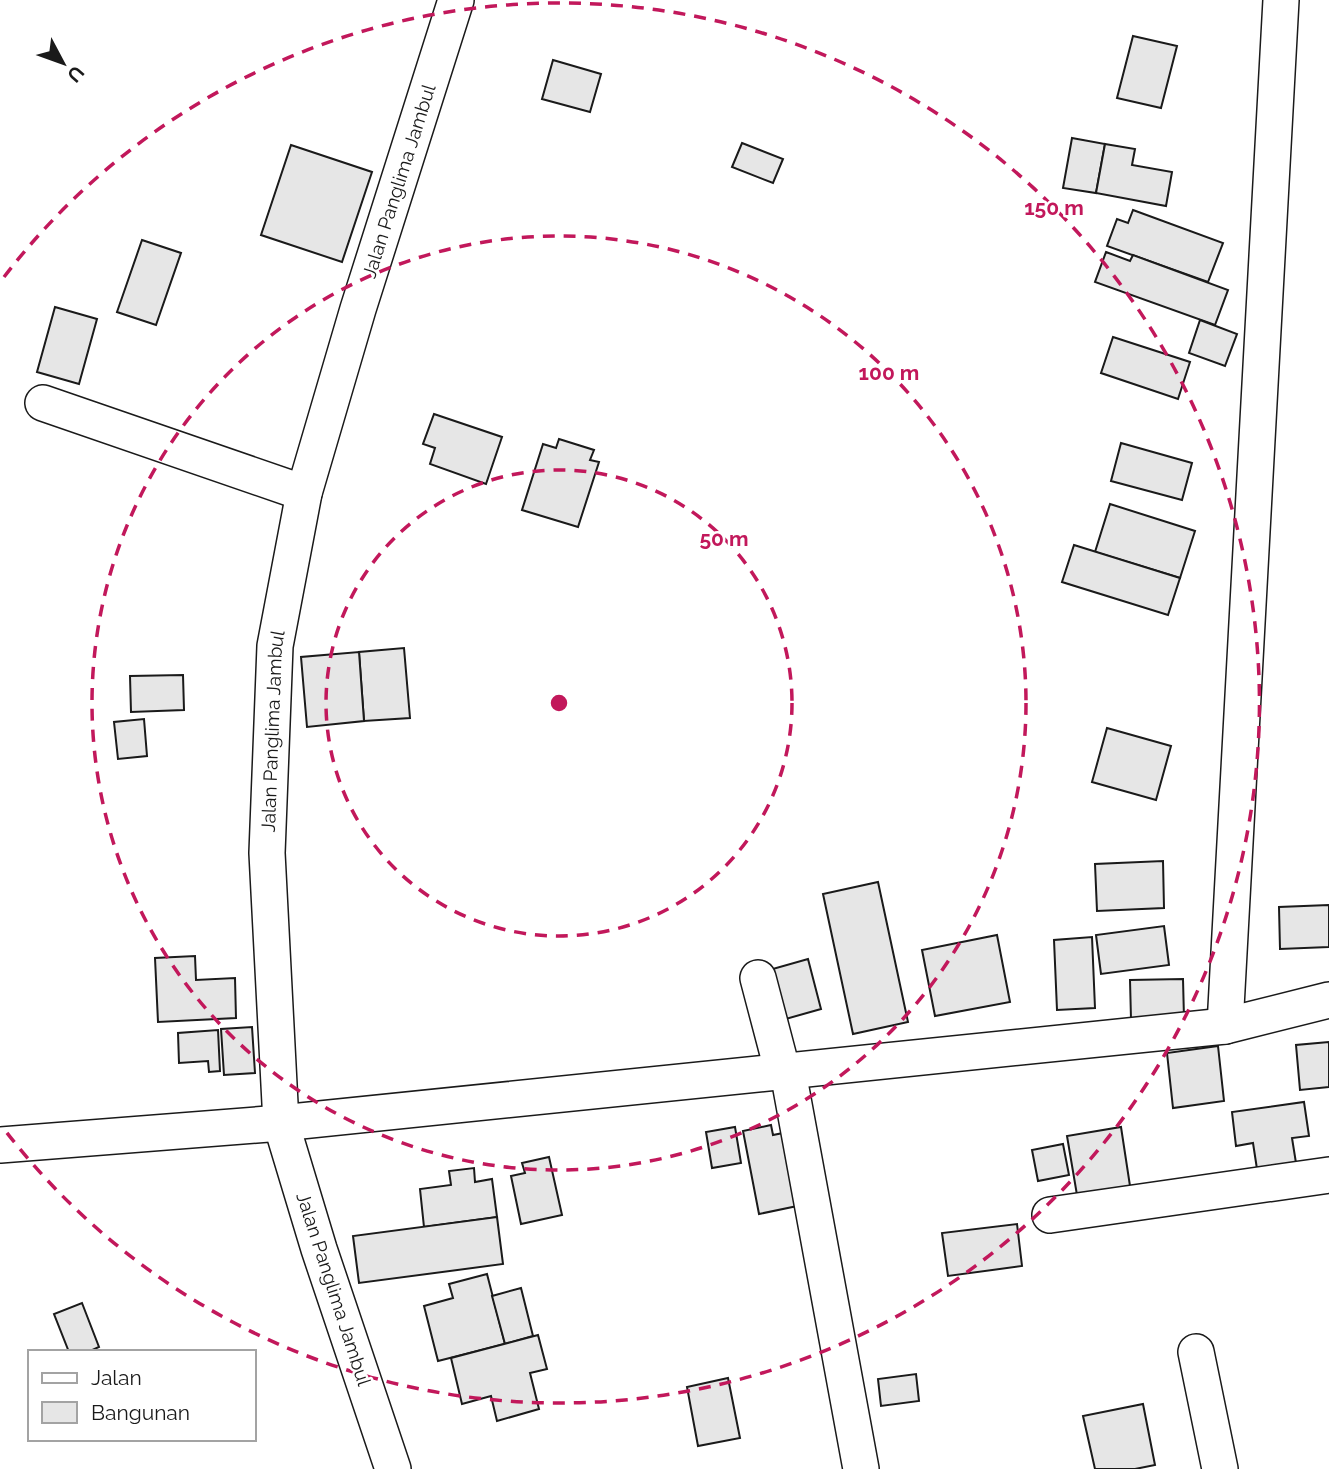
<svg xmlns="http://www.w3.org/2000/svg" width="1329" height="1469" font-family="Raleway,sans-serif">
	<rect width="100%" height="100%" fill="#fff"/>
	<g fill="#e6e6e6" stroke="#1a1a1a" stroke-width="2">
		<path d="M 1133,36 L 1177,46 L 1161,108 L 1117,98 Z"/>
		<path d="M 553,60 L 601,74 L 590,112 L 542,99 Z"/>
		<path d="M 1072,138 L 1105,144 L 1096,193 L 1063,188 Z"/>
		<path d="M 742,143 L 783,159 L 773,183 L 732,167 Z"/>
		<path d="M 1105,144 L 1135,149 L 1132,165 L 1172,172 L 1166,206 L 1096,193 Z"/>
		<path d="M 291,145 L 372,172 L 342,262 L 261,235 Z"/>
		<path d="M 1133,210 L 1223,243 L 1208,282 L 1107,246 L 1117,219 L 1128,223 Z"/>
		<path d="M 142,240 L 181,253 L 156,325 L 117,312 Z"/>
		<path d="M 1106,252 L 1130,261 L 1133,255 L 1228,290 L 1215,325 L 1095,282 Z"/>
		<path d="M 55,307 L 97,319 L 79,384 L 37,372 Z"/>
		<path d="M 1200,320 L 1237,334 L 1225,366 L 1189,353 Z"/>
		<path d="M 1113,337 L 1190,362 L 1178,399 L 1101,373 Z"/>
		<path d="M 434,414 L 502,437 L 486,484 L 430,464 L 435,448 L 423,444 Z"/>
		<path d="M 559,439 L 594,450 L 590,460 L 599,462 L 578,527 L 522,510 L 543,444 L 556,448 Z"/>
		<path d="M 1121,443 L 1192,463 L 1182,500 L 1111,481 Z"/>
		<path d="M 1110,504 L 1195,531 L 1180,578 L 1095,552 Z"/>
		<path d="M 1074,545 L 1180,578 L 1168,615 L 1062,582 Z"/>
		<path d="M 404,648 L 410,718 L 364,721 L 359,652 Z"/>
		<path d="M 359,652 L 364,721 L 307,727 L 301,657 Z"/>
		<path d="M 183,675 L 184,710 L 131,712 L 130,676 Z"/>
		<path d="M 144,719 L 147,756 L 118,759 L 114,722 Z"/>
		<path d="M 1107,728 L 1171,746 L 1156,800 L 1092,782 Z"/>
		<path d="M 1163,861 L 1164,908 L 1097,911 L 1095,864 Z"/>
		<path d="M 878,882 L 908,1022 L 853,1034 L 823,894 Z"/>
		<path d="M 1329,905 L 1329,947 L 1280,949 L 1279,907 Z"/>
		<path d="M 1164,926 L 1169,965 L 1101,974 L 1096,935 Z"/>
		<path d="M 997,935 L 1010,1002 L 935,1016 L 922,950 Z"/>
		<path d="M 1092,937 L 1095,1008 L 1057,1010 L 1054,940 Z"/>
		<path d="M 195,956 L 196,980 L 235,978 L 236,1018 L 158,1022 L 155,958 Z"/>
		<path d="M 808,959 L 821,1009 L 775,1022 L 762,972 Z"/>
		<path d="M 1183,979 L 1184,1018 L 1131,1019 L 1130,980 Z"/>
		<path d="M 252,1027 L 255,1073 L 224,1075 L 221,1029 Z"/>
		<path d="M 218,1030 L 220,1071 L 209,1072 L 208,1061 L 179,1063 L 178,1033 Z"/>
		<path d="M 1329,1042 L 1329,1087 L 1300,1090 L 1296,1045 Z"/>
		<path d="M 1218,1046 L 1224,1101 L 1173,1108 L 1167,1053 Z"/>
		<path d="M 1304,1102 L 1309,1136 L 1292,1138 L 1296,1163 L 1257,1169 L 1253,1143 L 1236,1146 L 1232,1112 Z"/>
		<path d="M 771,1125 L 773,1135 L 793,1131 L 807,1204 L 759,1214 L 743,1131 Z"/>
		<path d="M 735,1127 L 741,1163 L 712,1168 L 706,1132 Z"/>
		<path d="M 1121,1127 L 1130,1186 L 1077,1195 L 1067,1136 Z"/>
		<path d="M 1063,1144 L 1069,1175 L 1038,1181 L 1032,1150 Z"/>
		<path d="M 549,1157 L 562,1215 L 521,1224 L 511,1176 L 525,1173 L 522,1163 Z"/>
		<path d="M 474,1168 L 475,1182 L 492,1179 L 497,1217 L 424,1227 L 420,1189 L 451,1185 L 449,1171 Z"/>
		<path d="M 497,1217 L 503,1264 L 359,1283 L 353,1236 Z"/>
		<path d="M 1017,1224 L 1022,1266 L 948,1276 L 942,1233 Z"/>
		<path d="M 487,1274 L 505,1344 L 438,1361 L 424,1306 L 453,1298 L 449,1284 Z"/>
		<path d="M 521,1288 L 533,1336 L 505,1344 L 492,1296 Z"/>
		<path d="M 82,1303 L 99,1347 L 88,1352 L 69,1352 L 54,1314 Z"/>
		<path d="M 538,1335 L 547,1369 L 530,1373 L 539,1409 L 497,1421 L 491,1396 L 462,1404 L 451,1358 Z"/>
		<path d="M 916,1374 L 919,1401 L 881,1406 L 878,1379 Z"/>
		<path d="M 728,1378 L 740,1438 L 698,1446 L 687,1387 Z"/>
		<path d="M 1143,1404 L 1155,1465 L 1135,1469 L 1095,1469 L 1083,1416 Z"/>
	</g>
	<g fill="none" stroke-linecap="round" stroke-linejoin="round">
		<defs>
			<g id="minor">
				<path d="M 43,403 L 304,493"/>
				<path d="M 758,978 L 783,1073"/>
				<path d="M 1225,1026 L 1281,0"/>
				<path d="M 788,1072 L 861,1469"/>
				<path d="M 0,1145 L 281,1123 L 1225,1026 L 1329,1000"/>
				<path d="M 1050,1215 L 1329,1175"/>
				<path d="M 1196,1352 L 1220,1469"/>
				<path id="s1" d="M 393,1469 L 319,1249 L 281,1123 L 267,853 L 275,646 L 304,493 L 358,309 L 456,0"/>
			</g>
		</defs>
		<use href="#minor" stroke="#1a1a1a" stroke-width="38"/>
		<use href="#minor" stroke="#fff" stroke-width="35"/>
	</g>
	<g fill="none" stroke="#c2185b" stroke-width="3.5" stroke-dasharray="12 9">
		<circle cx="559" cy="703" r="233"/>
		<circle cx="559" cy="703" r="467"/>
		<path d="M4 277A700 700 0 1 1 4 1129"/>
	</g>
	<g text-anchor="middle" stroke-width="5" stroke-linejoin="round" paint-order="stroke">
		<g font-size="19" fill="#1a1a1a" stroke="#fff">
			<text dy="7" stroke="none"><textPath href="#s1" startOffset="1323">Jalan Panglima Jambul</textPath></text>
			<text dy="7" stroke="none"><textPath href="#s1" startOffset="756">Jalan Panglima Jambul</textPath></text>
			<text transform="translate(334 1289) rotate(72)" y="7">Jalan Panglima Jambul</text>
		</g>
	</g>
	<circle cx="559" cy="703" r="10" fill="#c2185b" stroke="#fff" stroke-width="3.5"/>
	<g font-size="21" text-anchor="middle" font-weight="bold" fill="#c2185b" stroke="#fff" stroke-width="5" stroke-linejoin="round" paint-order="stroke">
		<text x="1054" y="215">150 m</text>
		<text x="889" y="380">100 m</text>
		<text x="724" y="546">50 m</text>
	</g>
	<rect x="28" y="1350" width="228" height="91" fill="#ffffff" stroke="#a3a3a3" stroke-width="2"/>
	<rect x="42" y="1373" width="35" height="10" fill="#ffffff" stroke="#a3a3a3" stroke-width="2"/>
	<text x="91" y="1385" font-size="21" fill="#1a1a1a">Jalan</text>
	<rect x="42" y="1402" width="35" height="21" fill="#e6e6e6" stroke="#a3a3a3" stroke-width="2"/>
	<text x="91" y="1420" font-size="21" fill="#1a1a1a">Bangunan</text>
	<g transform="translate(63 63) rotate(131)" stroke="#ffffff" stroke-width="5" paint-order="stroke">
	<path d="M0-5L12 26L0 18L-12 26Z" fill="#1a1a1a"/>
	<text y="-10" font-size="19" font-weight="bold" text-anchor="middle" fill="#1a1a1a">U</text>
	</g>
</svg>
